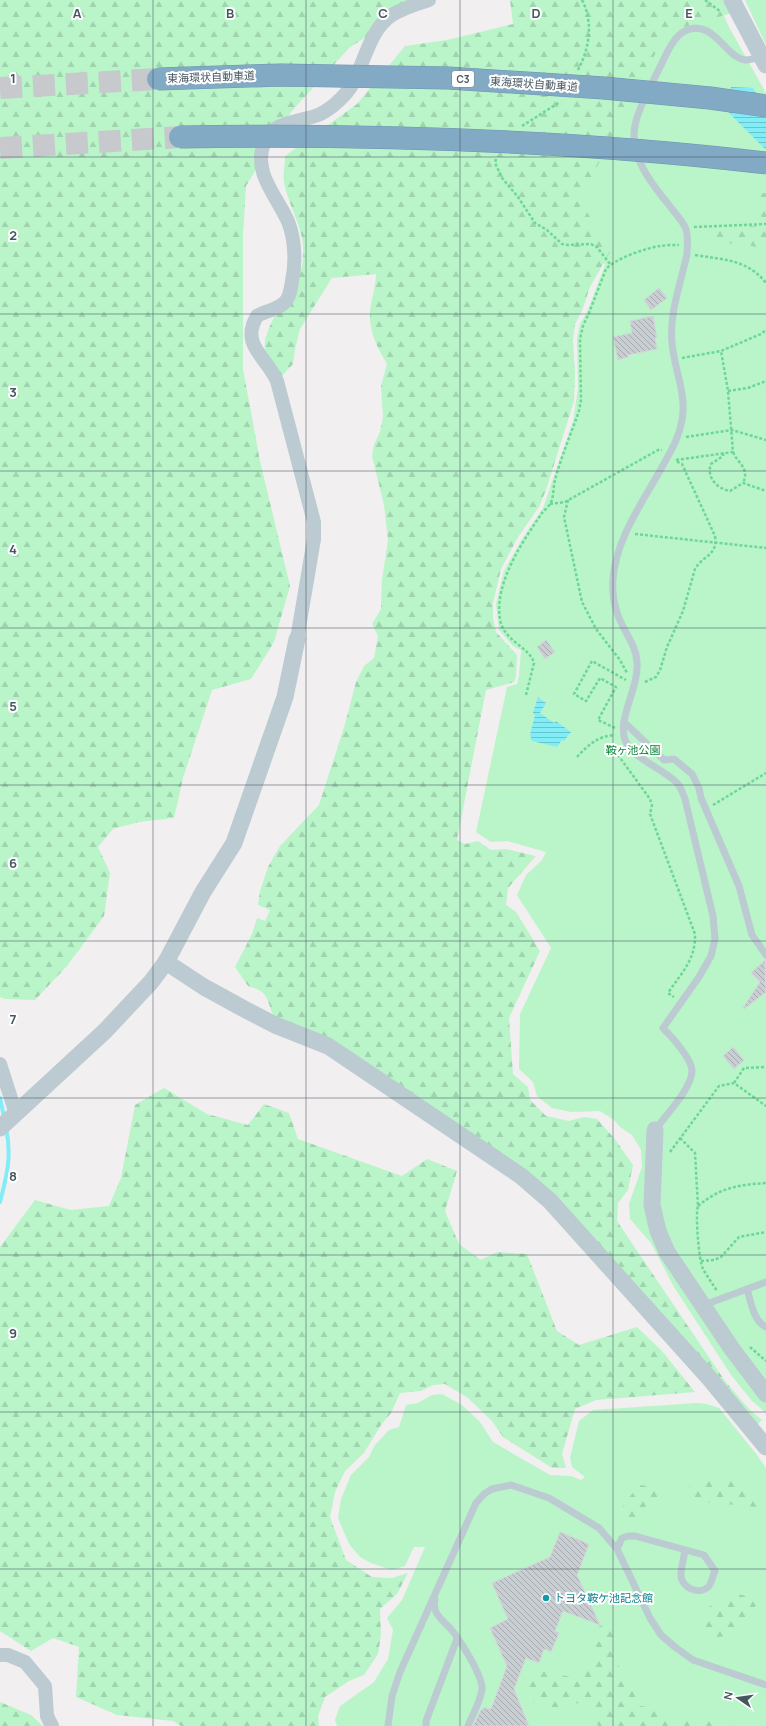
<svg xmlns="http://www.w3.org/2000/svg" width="766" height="1726" font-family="Manrope,'Noto Sans JP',sans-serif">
	<defs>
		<pattern id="forest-firs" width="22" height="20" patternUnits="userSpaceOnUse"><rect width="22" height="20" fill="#b9f5c9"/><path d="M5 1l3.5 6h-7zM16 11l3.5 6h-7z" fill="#a0d4af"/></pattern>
		<pattern id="water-rules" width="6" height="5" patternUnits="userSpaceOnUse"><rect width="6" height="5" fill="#81edf7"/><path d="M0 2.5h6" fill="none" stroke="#6bc3cb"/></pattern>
		<pattern id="building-back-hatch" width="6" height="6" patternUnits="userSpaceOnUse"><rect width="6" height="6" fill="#c9ced3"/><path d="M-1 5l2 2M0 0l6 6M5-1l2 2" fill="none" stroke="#a5aaaf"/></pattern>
	</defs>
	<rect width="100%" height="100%" fill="#f2eff0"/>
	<g fill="#b9f5c9">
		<path d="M 717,0 L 729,27 L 766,93 L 766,1413 L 752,1401 L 731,1375 L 674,1287 L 651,1243 L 630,1219 L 629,1204 L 642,1167 L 641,1150 L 632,1135 L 620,1127 L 614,1120 L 600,1111 L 571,1112 L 552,1108 L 537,1096 L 533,1082 L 519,1069 L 520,1014 L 551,948 L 517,895 L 526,875 L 542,860 L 546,852 L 507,841 L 491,842 L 476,832 L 507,687 L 517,684 L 519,676 L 521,650 L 513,646 L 499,630 L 496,604 L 504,571 L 522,539 L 543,508 L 573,421 L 578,388 L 577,338 L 580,324 L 587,312 L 605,265 L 516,119 Z"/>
		<path d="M 745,0 L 766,0 L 766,45 Z"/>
		<path d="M 442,1394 L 462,1405 L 480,1422 L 493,1442 L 550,1475 L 571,1476 L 581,1480 L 585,1477 L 572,1467 L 570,1458 L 579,1421 L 593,1410 L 697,1403 L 707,1404 L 719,1408 L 757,1455 L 766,1468 L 766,1726 L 337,1726 L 335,1720 L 340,1706 L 374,1682 L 388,1659 L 393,1630 L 387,1618 L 402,1600 L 425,1547 L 414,1547 L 405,1566 L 392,1570 L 371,1563 L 360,1557 L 349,1544 L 338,1518 L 341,1499 L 351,1475 L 369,1457 L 375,1445 L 389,1430 L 399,1427 L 406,1405 L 418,1403 L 432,1395 Z"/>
	</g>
	<g fill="url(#forest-firs)">
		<path d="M 0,0 L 423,0 L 349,48 L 291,112 L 246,186 L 243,235 L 243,369 L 260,461 L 290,586 L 274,642 L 251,679 L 212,690 L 183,778 L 174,818 L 139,822 L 113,829 L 98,847 L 110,873 L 104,916 L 67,966 L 35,1000 L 5,999 L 0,997 Z"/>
		<path d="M 510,0 L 726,0 L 732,13 L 667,32 C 638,85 611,140 583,194 L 587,212 L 610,252 L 590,287 L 582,311 L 575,324 L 573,339 L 575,374 L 574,401 L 546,490 L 539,507 L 518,537 L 501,569 L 493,603 L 493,618 L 496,632 L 517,655 L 516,676 L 514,682 L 486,690 L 457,840 L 465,844 L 478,841 L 491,850 L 506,849 L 536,856 L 508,888 L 506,905 L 516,912 L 540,951 L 509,1018 L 513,1074 L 528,1087 L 530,1100 L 546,1116 L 569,1121 L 584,1117 L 597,1119 L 614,1138 L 633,1165 L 628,1190 L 618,1203 L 617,1221 L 725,1381 L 750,1410 L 762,1420 L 756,1426 L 530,1176 L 273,1015 C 266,996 268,992 248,986 L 235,967 L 252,934 L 257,918 L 265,921 L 270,910 L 258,905 L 260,891 L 268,867 L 280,846 L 319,805 L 345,724 L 356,682 L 364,666 L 374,658 L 378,636 L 372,624 L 381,609 L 382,580 L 388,540 L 384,505 L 372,456 L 374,445 L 380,432 L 383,417 L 381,386 L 387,364 C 378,349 369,332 370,314 C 370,301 376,288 376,274 L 332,278 L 300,329 L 295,349 L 293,364 L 280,378 C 275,370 267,359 265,350 C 261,331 291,289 301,271 C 309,235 294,220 285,187 C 282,178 285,166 285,156 L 357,104 L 405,46 L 447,40 L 513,24 Z"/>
		<path d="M 762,193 L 766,193 L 766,220 L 764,220 L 757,210 L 757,199 Z"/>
		<path d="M 751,226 L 766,227 L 766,248 C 755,248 748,244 738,243 C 726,242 721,250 710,238 L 711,229 Z"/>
		<path d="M 164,1088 L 207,1114 L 248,1125 L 264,1104 L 289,1113 L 298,1139 L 402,1176 L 427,1159 L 457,1171 L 445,1211 L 459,1244 L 481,1260 L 497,1252 L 527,1254 L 557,1331 L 579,1345 L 637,1327 L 662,1351 L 695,1392 L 596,1400 L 575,1409 L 562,1454 L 566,1468 L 552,1468 L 503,1437 L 492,1421 L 468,1398 L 445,1384 L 433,1385 L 421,1391 L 400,1393 L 391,1413 L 381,1425 L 364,1453 L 345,1471 L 335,1492 L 330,1517 L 346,1560 L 372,1577 L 392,1578 L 408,1573 L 397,1594 L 380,1609 L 381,1635 L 378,1654 L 364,1675 L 349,1681 L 325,1697 L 318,1716 L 319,1726 L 181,1726 L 173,1721 L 117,1715 L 76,1697 L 79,1647 L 53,1638 L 31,1651 L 0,1631 L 0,1247 L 35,1200 L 71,1210 L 109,1206 L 121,1178 L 135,1105 Z"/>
		<path d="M 719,1479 C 737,1483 750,1483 761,1499 L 757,1507 L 695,1501 L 686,1495 L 689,1487 L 693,1482 Z"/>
		<path d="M 640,1485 L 662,1488 L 664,1495 L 661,1509 L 646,1505 L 641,1522 L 635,1523 C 624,1518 622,1513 624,1502 C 631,1497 634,1490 640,1485 Z"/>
		<path d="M 735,1593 L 749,1597 L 756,1605 C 745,1632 737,1636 709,1638 L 703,1631 L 700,1622 L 710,1606 L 721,1604 Z"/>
		<path d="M 602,1625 L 610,1626 L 615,1635 L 614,1659 L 633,1688 L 640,1706 L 665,1709 L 675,1719 L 687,1721 L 704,1719 L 730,1726 L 598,1726 C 593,1709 589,1706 572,1702 L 552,1717 L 528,1698 L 524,1683 C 536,1664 556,1674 574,1678 C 602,1661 596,1658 592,1630 Z"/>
		<path d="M 0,1702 L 31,1715 L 43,1726 L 0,1726 Z"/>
	</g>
	<g fill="url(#water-rules)">
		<path d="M 731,87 L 753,88 L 766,110 L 766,150 L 729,113 Z"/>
		<path d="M 538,697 L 546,703 L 540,713 L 554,723 L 556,721 L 571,732 L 564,741 L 562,740 L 557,747 L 532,741 L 530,735 L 535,715 L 533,713 Z"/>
	</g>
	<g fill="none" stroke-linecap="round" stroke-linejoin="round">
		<g stroke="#81edf7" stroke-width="4">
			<path d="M 0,1098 L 4,1117"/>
			<path d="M 0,1202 C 7,1175 12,1156 6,1128"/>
		</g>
	</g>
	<g fill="url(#building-back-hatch)" stroke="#d3d7dc">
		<path d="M 659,288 L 667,298 L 651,310 L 644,300 Z"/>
		<path d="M 653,316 L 657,337 L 655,338 L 657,349 L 628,355 L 628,357 L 618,360 L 613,337 L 632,333 L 630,321 Z"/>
		<path d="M 546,640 L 555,652 L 545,659 L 537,647 Z"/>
		<path d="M 765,960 L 766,992 L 744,1009 L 743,1008 L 760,982 L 751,973 Z"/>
		<path d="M 733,1047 L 744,1060 L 734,1069 L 723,1056 Z"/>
		<path d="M 560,1532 L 589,1544 L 577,1575 L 600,1625 L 563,1611 L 555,1631 L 559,1633 L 551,1652 L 544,1649 L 539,1663 L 526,1658 L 514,1689 L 529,1726 L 473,1726 L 481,1710 L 484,1708 L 491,1709 L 507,1666 L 490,1628 L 508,1619 L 492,1583 L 550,1557 Z"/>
	</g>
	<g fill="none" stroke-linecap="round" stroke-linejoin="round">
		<g stroke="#c7c9cc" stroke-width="22" stroke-dasharray="22 11" stroke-linecap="butt">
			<path d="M 0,88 L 158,79"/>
			<path d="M 0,148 L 180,137"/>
		</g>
		<g stroke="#6dd796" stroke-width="2.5" stroke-dasharray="3 2" stroke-linecap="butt">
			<path d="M 705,0 L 721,12"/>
			<path d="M 578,70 C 589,49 594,23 582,0"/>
			<path d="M 522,126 L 560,102"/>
			<path d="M 496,159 L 495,163 L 502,178 L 518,197 L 535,223 L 547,230 L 562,244 L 568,245 L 591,244 L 597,247 L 610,264"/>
			<path d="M 694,227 L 766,224"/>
			<path d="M 695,255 C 724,260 747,259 766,283"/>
			<path d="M 682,358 L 721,351 L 761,334 L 766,330"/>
			<path d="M 728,391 L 748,388 L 766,381"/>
			<path d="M 686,437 L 732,430 L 766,440"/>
			<path d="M 733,452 C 738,464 750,468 743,483"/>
			<path d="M 723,453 L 723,456 L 711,464 C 706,477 717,489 730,491 L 743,483 L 766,491"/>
			<path d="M 676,460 L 733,452 L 728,391 L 721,351"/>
			<path d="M 568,500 L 564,517 L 582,602 L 596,629 L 620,660 L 627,673"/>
			<path d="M 550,504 L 565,502 L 658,450 L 662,450"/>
			<path d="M 635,534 L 766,548"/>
			<path d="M 645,682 L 656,677 L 660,670 L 667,647 L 683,611 L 695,569 C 703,555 718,556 715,536 L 682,464 L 676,461"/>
			<path d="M 526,695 L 534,663 C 530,647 503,641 500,619 C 494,583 523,541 542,513 C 544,510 548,508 550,504 C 554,498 553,488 555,480 C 561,457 571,434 579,411 L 581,400 L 580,339 L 583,326 L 589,313 L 606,269 C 615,259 645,248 660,246 C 666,245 673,245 679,245"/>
			<path d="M 615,728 L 598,720 L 616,687 L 600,678 L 586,701 L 574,694 L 592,661 L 626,680"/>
			<path d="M 616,745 L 618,755 L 650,799 L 652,805 L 650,814 L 695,934 C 696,959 682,972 668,993 L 674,997"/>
			<path d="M 577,757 C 588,745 598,736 615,735"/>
			<path d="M 713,805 L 766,773"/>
			<path d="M 734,1083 L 744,1068 L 766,1067"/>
			<path d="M 680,1138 L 695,1153 L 698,1206 C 695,1215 699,1261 703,1269 C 707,1276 712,1283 717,1291"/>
			<path d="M 670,1152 L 719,1086 L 734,1083 L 766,1106"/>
			<path d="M 698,1206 C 721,1187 738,1185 766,1183"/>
			<path d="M 701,1261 L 714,1260 L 721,1257 L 739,1237 L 766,1232"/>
			<path d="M 750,1347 L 766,1361"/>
		</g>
		<g stroke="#bccad1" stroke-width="7">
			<path d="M 624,722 L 664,760 L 674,759 L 692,774 L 699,788 L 701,798 L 739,886 L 752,935 L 766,955"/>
			<path d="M 655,1130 C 665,1116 692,1088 692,1071 C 692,1059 672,1037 663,1028 L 699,977 L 711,956 L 715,939 L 713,916 L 685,799 C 683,794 681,787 677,783 C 665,769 627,757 624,736 C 620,714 639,686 637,662 C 636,645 625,633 619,618 C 614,606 612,592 613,579 C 616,538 643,502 662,467 C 671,451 679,438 682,420 C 687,394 674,369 672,343 C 669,314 681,282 687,254 C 687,246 689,234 685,227 C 681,219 674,212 669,205 C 650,182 627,153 636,121 C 641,103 650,87 658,71 C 665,58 672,36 687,30 C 714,19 726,59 746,60 C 751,60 757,58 761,57"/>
			<path d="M 747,1289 C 751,1301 753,1321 766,1327"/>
			<path d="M 704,1305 L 766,1282"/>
			<path d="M 617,1549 L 622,1538 L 628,1536 L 635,1536 L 704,1555 L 715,1571 C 713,1575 712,1582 709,1586 C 700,1596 681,1588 681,1575 C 681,1567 684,1558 685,1550"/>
			<path d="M 435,1600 C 434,1604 434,1608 436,1612 C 439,1618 445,1623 450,1628 C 459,1638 482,1675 482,1688 C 482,1698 472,1716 468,1726"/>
			<path d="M 388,1726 L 392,1696 L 400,1672 L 476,1503 L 484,1494 L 492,1489 L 511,1485 L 549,1498 L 599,1528 L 617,1549 L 650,1618 L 661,1635 L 675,1647 L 693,1660 L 766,1685"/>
			<path d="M 426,1726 L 426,1721 L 457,1639"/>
		</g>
		<g stroke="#bccad1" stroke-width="14">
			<path d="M 297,639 L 314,539 L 314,522 L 277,381 C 266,356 240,345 257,316 C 265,311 277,310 284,303 C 290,298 291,288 292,281 C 296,263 295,241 289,224 C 279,198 252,174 264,143 C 272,121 300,122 318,115 C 323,113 329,109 334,105 C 341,99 349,91 353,83 C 365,61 370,29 392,15 C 403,8 416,4 429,0"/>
			<path d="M 0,1064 L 16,1114"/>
			<path d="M 0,1655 L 8,1655 L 25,1662 L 45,1686 L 47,1716 L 52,1726"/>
		</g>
		<g stroke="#bccad1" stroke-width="17">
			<path d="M 732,0 L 766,65"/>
			<path d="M 166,962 L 204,987 L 246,1010 L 275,1025 L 328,1046 L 521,1176 L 550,1201 L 710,1379 L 766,1447"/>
			<path d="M 0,1128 L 105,1031 L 151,982 L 166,962 L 203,892 L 234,843 L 285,697 L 297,639"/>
			<path d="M 655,1130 L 652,1205 L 658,1231 L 667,1252 L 732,1349 L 766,1394"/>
		</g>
		<defs>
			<g id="motorway-bridge">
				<path d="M 158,79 L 281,75 L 448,78 L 604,88 L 710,98 L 766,106"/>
				<path d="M 180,137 C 376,134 571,140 766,163"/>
			</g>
		</defs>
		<use href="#motorway-bridge" stroke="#6d95b0" stroke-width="23" stroke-linecap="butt"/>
		<use href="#motorway-bridge" stroke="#82aac4" stroke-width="22"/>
	</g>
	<path fill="none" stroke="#455660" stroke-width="1" stroke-opacity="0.55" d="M 153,0 L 153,1726M 306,0 L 306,1726M 460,0 L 460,1726M 613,0 L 613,1726M 0,157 L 766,157M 0,314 L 766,314M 0,471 L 766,471M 0,628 L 766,628M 0,785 L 766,785M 0,941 L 766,941M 0,1098 L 766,1098M 0,1255 L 766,1255M 0,1412 L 766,1412M 0,1569 L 766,1569"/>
	<circle fill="#0f9aa8" stroke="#fff" stroke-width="1.5" cx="546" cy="1598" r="4"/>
	<g text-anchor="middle" stroke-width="4" stroke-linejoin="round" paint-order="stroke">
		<rect fill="#fff" stroke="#7d8990" stroke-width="1" x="452" y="71" width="22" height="16" rx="3"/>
		<g font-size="10" font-weight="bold" fill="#455660">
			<text x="463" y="83">C3</text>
		</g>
		<g font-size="11" fill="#455660" stroke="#fff">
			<text transform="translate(211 77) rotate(-2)" y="4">東海環状自動車道</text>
			<text transform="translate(534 84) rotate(4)" y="4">東海環状自動車道</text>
		</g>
		<g font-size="11" fill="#0c853a" stroke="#fff">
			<text x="633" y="754">鞍ヶ池公園</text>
		</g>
		<g font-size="11" fill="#0d838f" stroke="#fff" text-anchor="start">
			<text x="554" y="1602">トヨタ鞍ケ池記念館</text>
		</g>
	</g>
	<g font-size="13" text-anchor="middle" font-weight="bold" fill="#455660" stroke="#fff" stroke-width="4" stroke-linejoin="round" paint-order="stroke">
		<text x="77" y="18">A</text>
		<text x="230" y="18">B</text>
		<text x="383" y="18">C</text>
		<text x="536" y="18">D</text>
		<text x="689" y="18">E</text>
		<text x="13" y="83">1</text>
		<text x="13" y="240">2</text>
		<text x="13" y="397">3</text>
		<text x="13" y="554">4</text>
		<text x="13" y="711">5</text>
		<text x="13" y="868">6</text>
		<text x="13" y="1024">7</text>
		<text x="13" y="1181">8</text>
		<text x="13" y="1338">9</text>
	</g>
	<g transform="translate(738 1698) rotate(283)" stroke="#ffffff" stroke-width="3" paint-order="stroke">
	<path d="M0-3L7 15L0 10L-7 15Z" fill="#455660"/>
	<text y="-6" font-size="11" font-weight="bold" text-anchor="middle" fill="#455660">N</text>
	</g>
</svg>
